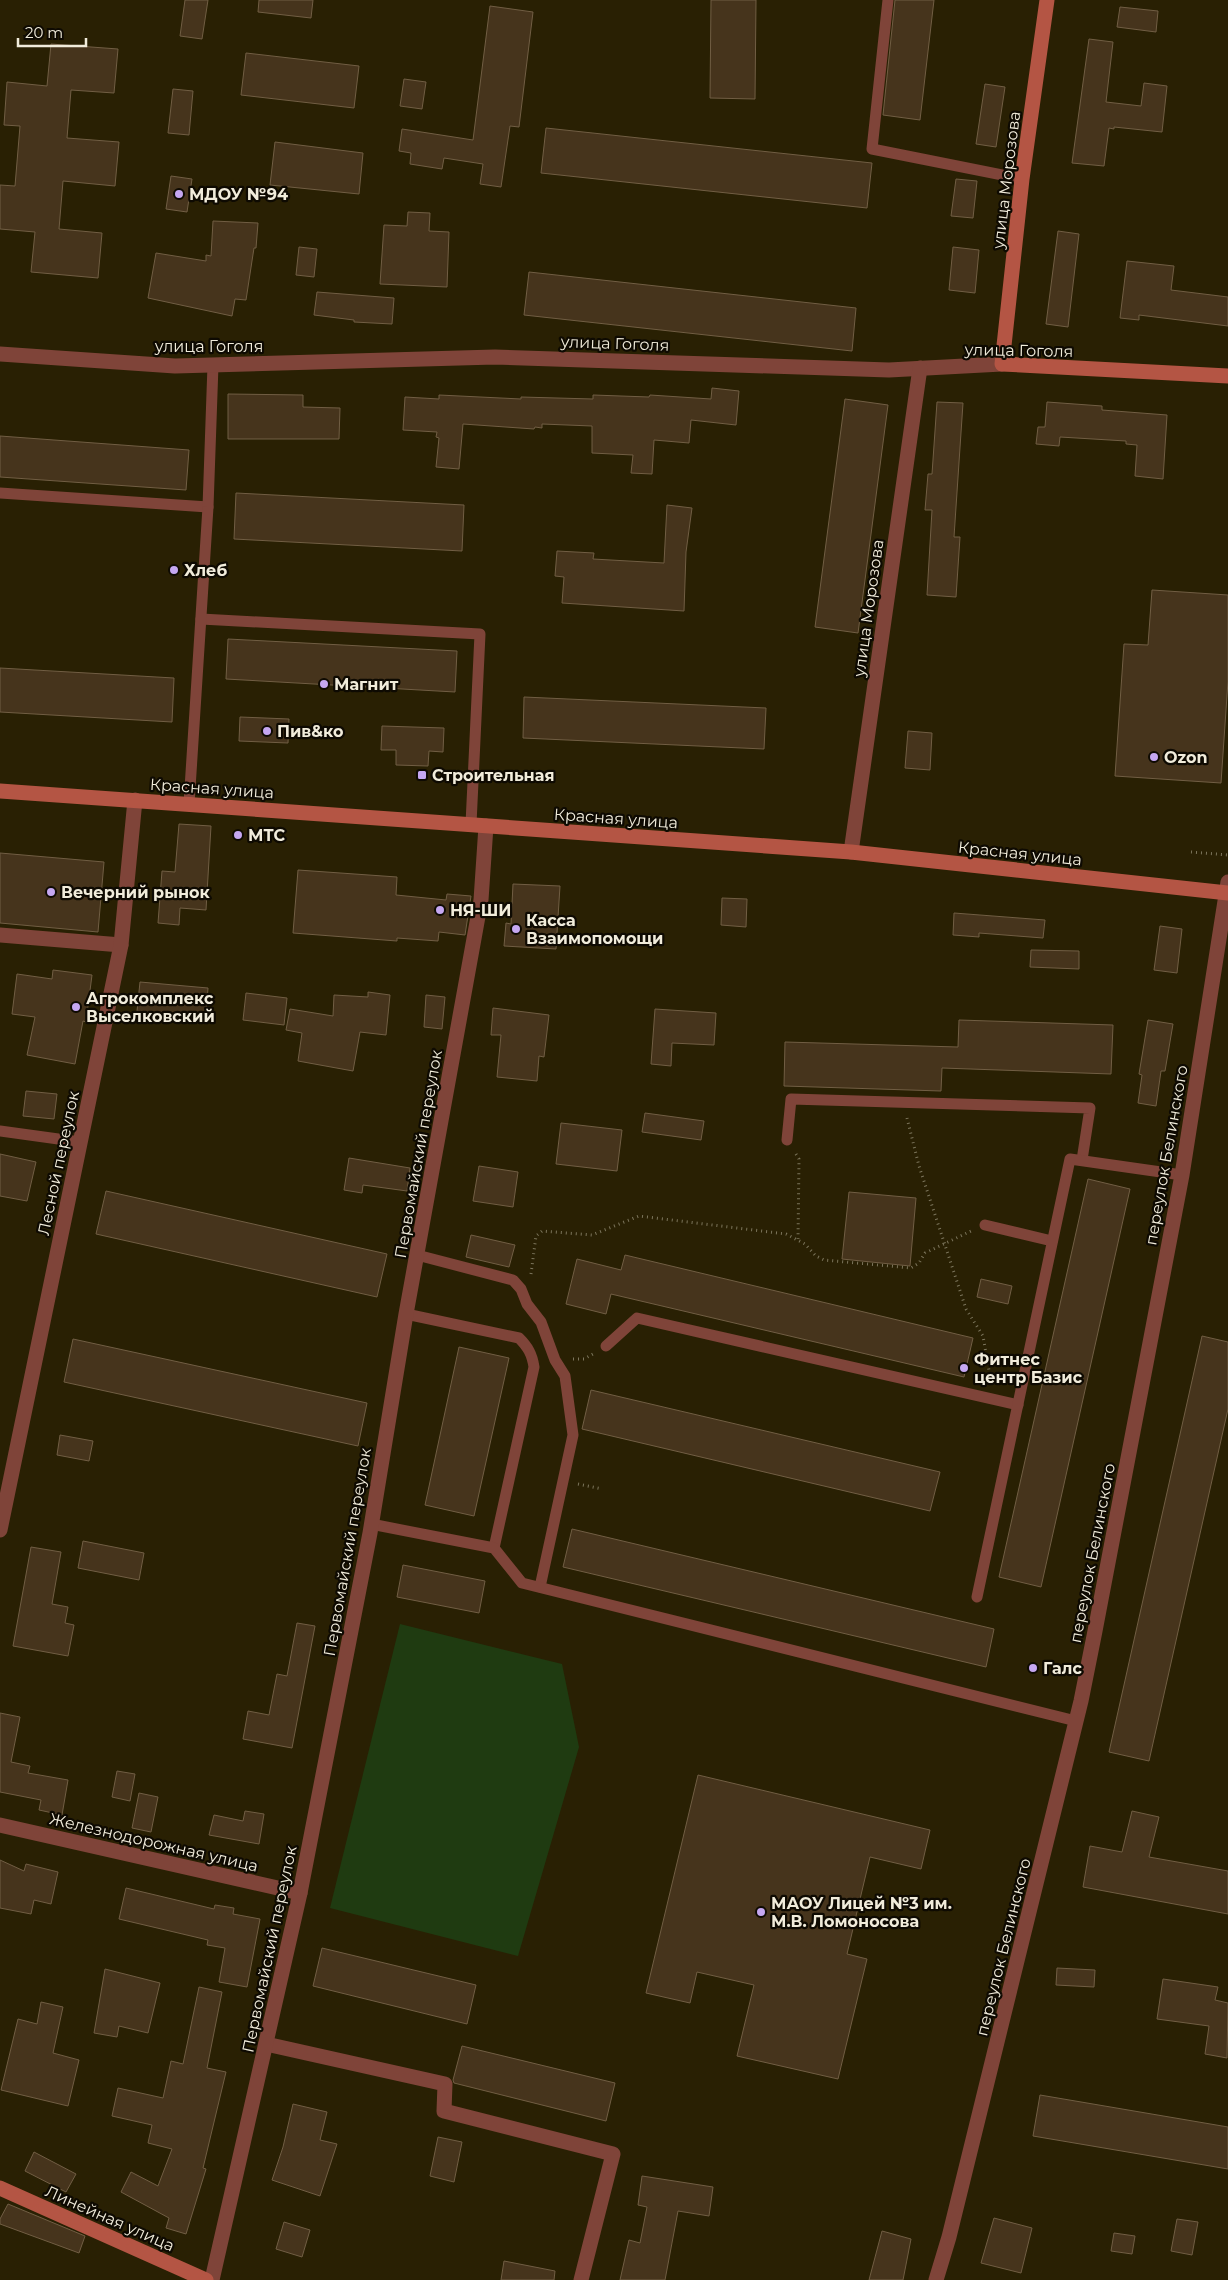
<svg xmlns="http://www.w3.org/2000/svg" width="1228" height="2280" font-family="Montserrat,sans-serif">
	<rect width="100%" height="100%" fill="#292003"/>
	<path fill="#1f3b11" d="M 400,1624 L 562,1664 L 579,1747 L 518,1956 L 330,1908 Z"/>
	<g fill="#46341c" stroke="#715e44">
		<path d="M 185,0 L 208,0 L 202,39 L 180,36 Z"/>
		<path d="M 259,0 L 313,0 L 311,18 L 258,12 Z"/>
		<path d="M 711,0 L 756,0 L 755,99 L 710,98 Z"/>
		<path d="M 895,0 L 934,0 L 920,120 L 883,115 Z"/>
		<path d="M 490,6 L 533,12 L 519,127 L 510,126 L 501,187 L 480,184 L 483,164 L 444,158 L 442,169 L 410,164 L 411,153 L 399,151 L 402,129 L 473,140 Z"/>
		<path d="M 1120,7 L 1158,11 L 1156,32 L 1117,27 Z"/>
		<path d="M 1089,39 L 1113,42 L 1106,102 L 1141,106 L 1144,83 L 1167,86 L 1162,132 L 1114,127 L 1114,129 L 1109,128 L 1104,166 L 1072,163 Z"/>
		<path d="M 51,44 L 118,49 L 114,93 L 71,90 L 67,138 L 119,142 L 115,186 L 63,181 L 59,229 L 102,233 L 98,278 L 31,272 L 35,232 L 0,229 L 0,185 L 15,186 L 20,126 L 4,125 L 7,82 L 47,86 Z"/>
		<path d="M 246,53 L 359,66 L 354,108 L 241,95 Z"/>
		<path d="M 404,79 L 426,82 L 422,109 L 400,106 Z"/>
		<path d="M 985,84 L 1005,87 L 996,147 L 976,144 Z"/>
		<path d="M 173,89 L 193,91 L 189,135 L 168,133 Z"/>
		<path d="M 546,128 L 872,163 L 867,208 L 541,173 Z"/>
		<path d="M 275,142 L 363,153 L 359,194 L 270,185 Z"/>
		<path d="M 171,176 L 192,179 L 187,212 L 166,209 Z"/>
		<path d="M 956,179 L 977,181 L 973,218 L 951,216 Z"/>
		<path d="M 408,212 L 430,213 L 429,231 L 449,232 L 447,287 L 380,284 L 384,225 L 407,226 Z"/>
		<path d="M 213,221 L 258,223 L 256,248 L 254,248 L 246,300 L 235,299 L 232,316 L 148,298 L 156,253 L 206,261 L 206,255 L 211,256 Z"/>
		<path d="M 1058,231 L 1079,234 L 1068,327 L 1046,324 Z"/>
		<path d="M 299,247 L 317,249 L 314,277 L 296,275 Z"/>
		<path d="M 953,247 L 979,250 L 975,293 L 949,290 Z"/>
		<path d="M 1127,261 L 1174,266 L 1171,290 L 1228,297 L 1228,326 L 1139,315 L 1139,320 L 1120,318 Z"/>
		<path d="M 529,272 L 856,308 L 852,351 L 524,315 Z"/>
		<path d="M 317,292 L 394,298 L 392,324 L 354,322 L 354,320 L 314,315 Z"/>
		<path d="M 712,388 L 739,391 L 736,425 L 691,420 L 689,443 L 654,440 L 652,474 L 631,473 L 633,455 L 592,453 L 592,426 L 542,424 L 542,428 L 535,427 L 534,429 L 463,424 L 459,469 L 436,467 L 439,438 L 436,437 L 437,432 L 403,430 L 405,397 L 439,399 L 439,395 L 521,399 L 521,397 L 593,399 L 593,395 L 649,397 L 650,395 L 711,399 Z"/>
		<path d="M 228,394 L 303,395 L 303,407 L 340,408 L 339,439 L 228,439 Z"/>
		<path d="M 845,399 L 888,405 L 858,633 L 815,627 Z"/>
		<path d="M 937,402 L 963,403 L 954,537 L 960,537 L 956,597 L 927,595 L 932,510 L 925,510 L 928,474 L 932,474 Z"/>
		<path d="M 1047,402 L 1102,406 L 1102,410 L 1167,415 L 1163,479 L 1135,476 L 1137,445 L 1126,444 L 1126,441 L 1060,437 L 1059,446 L 1036,444 L 1038,427 L 1045,427 Z"/>
		<path d="M 0,436 L 189,450 L 186,490 L 0,477 Z"/>
		<path d="M 236,493 L 464,505 L 462,551 L 234,539 Z"/>
		<path d="M 667,505 L 692,508 L 686,552 L 684,611 L 562,603 L 564,577 L 555,576 L 557,551 L 594,553 L 593,559 L 664,563 Z"/>
		<path d="M 1152,590 L 1228,595 L 1228,681 L 1221,783 L 1115,776 L 1124,644 L 1148,645 Z"/>
		<path d="M 228,639 L 457,651 L 455,692 L 226,679 Z"/>
		<path d="M 0,668 L 174,678 L 172,722 L 0,712 Z"/>
		<path d="M 524,697 L 766,708 L 764,749 L 523,738 Z"/>
		<path d="M 240,717 L 289,719 L 288,743 L 239,741 Z"/>
		<path d="M 382,726 L 444,728 L 443,752 L 429,751 L 428,766 L 396,765 L 396,750 L 381,750 Z"/>
		<path d="M 908,731 L 932,733 L 930,770 L 905,768 Z"/>
		<path d="M 179,824 L 211,826 L 206,910 L 180,908 L 179,925 L 158,923 L 162,871 L 175,872 Z"/>
		<path d="M 0,853 L 104,862 L 98,932 L 0,923 Z"/>
		<path d="M 298,870 L 397,877 L 396,895 L 446,900 L 447,894 L 471,896 L 465,935 L 439,932 L 438,941 L 397,938 L 397,941 L 293,933 Z"/>
		<path d="M 513,884 L 560,886 L 556,949 L 504,946 L 506,923 L 511,924 Z"/>
		<path d="M 722,898 L 747,899 L 746,927 L 721,925 Z"/>
		<path d="M 954,913 L 1045,920 L 1043,938 L 979,933 L 979,937 L 953,935 Z"/>
		<path d="M 1160,926 L 1182,929 L 1177,973 L 1154,970 Z"/>
		<path d="M 1031,950 L 1079,951 L 1079,969 L 1030,967 Z"/>
		<path d="M 53,970 L 92,975 L 86,1022 L 83,1021 L 75,1064 L 27,1055 L 35,1017 L 12,1014 L 17,974 L 52,979 Z"/>
		<path d="M 140,982 L 208,988 L 206,1017 L 137,1011 Z"/>
		<path d="M 368,992 L 390,995 L 386,1035 L 360,1032 L 353,1071 L 298,1061 L 302,1033 L 286,1030 L 290,1009 L 333,1016 L 334,995 L 368,997 Z"/>
		<path d="M 246,993 L 287,998 L 284,1025 L 243,1020 Z"/>
		<path d="M 426,995 L 445,997 L 442,1029 L 424,1027 Z"/>
		<path d="M 493,1008 L 549,1015 L 544,1057 L 539,1056 L 537,1081 L 497,1077 L 501,1035 L 491,1035 Z"/>
		<path d="M 655,1009 L 716,1013 L 714,1045 L 672,1043 L 671,1066 L 651,1064 Z"/>
		<path d="M 959,1020 L 1113,1025 L 1111,1074 L 942,1068 L 941,1091 L 784,1086 L 785,1042 L 958,1047 Z"/>
		<path d="M 1148,1020 L 1173,1024 L 1165,1071 L 1161,1071 L 1156,1106 L 1138,1103 L 1142,1075 L 1139,1074 Z"/>
		<path d="M 26,1091 L 57,1094 L 54,1119 L 23,1116 Z"/>
		<path d="M 645,1113 L 704,1121 L 701,1140 L 642,1132 Z"/>
		<path d="M 561,1123 L 622,1130 L 617,1171 L 556,1164 Z"/>
		<path d="M 0,1154 L 36,1162 L 27,1201 L 0,1196 Z"/>
		<path d="M 349,1158 L 410,1168 L 407,1191 L 363,1185 L 362,1193 L 344,1190 Z"/>
		<path d="M 479,1166 L 518,1172 L 513,1207 L 473,1201 Z"/>
		<path d="M 1088,1179 L 1130,1189 L 1041,1587 L 999,1577 Z"/>
		<path d="M 106,1191 L 387,1254 L 377,1297 L 96,1234 Z"/>
		<path d="M 849,1192 L 916,1198 L 910,1266 L 842,1259 Z"/>
		<path d="M 471,1235 L 515,1245 L 509,1267 L 466,1257 Z"/>
		<path d="M 625,1255 L 973,1338 L 964,1377 L 611,1294 L 606,1314 L 566,1304 L 577,1259 L 621,1270 Z"/>
		<path d="M 981,1279 L 1012,1286 L 1008,1304 L 977,1297 Z"/>
		<path d="M 1202,1336 L 1228,1342 L 1228,1409 L 1149,1761 L 1109,1752 Z"/>
		<path d="M 73,1339 L 367,1403 L 358,1446 L 64,1382 Z"/>
		<path d="M 459,1347 L 509,1358 L 474,1516 L 425,1505 Z"/>
		<path d="M 591,1390 L 940,1472 L 930,1511 L 582,1429 Z"/>
		<path d="M 60,1435 L 93,1441 L 89,1461 L 57,1455 Z"/>
		<path d="M 572,1529 L 994,1629 L 986,1667 L 563,1567 Z"/>
		<path d="M 83,1541 L 144,1553 L 139,1580 L 78,1568 Z"/>
		<path d="M 31,1547 L 61,1552 L 52,1604 L 68,1607 L 65,1623 L 74,1625 L 68,1656 L 13,1646 Z"/>
		<path d="M 403,1565 L 485,1581 L 479,1613 L 397,1597 Z"/>
		<path d="M 297,1623 L 315,1626 L 292,1748 L 243,1739 L 248,1711 L 269,1715 L 277,1674 L 287,1676 Z"/>
		<path d="M 0,1713 L 20,1717 L 11,1762 L 30,1766 L 28,1773 L 68,1780 L 62,1815 L 39,1810 L 41,1800 L 0,1792 Z"/>
		<path d="M 117,1771 L 135,1774 L 130,1801 L 112,1797 Z"/>
		<path d="M 698,1775 L 930,1830 L 921,1869 L 870,1857 L 847,1954 L 867,1959 L 838,2079 L 737,2056 L 754,1985 L 697,1972 L 690,2003 L 646,1993 Z"/>
		<path d="M 139,1793 L 158,1797 L 151,1832 L 132,1828 Z"/>
		<path d="M 245,1811 L 264,1814 L 259,1844 L 209,1835 L 214,1815 L 243,1821 Z"/>
		<path d="M 1132,1811 L 1159,1817 L 1149,1857 L 1228,1871 L 1228,1914 L 1083,1887 L 1090,1846 L 1122,1852 Z"/>
		<path d="M 0,1860 L 24,1871 L 26,1864 L 58,1872 L 51,1904 L 34,1900 L 31,1914 L 0,1908 Z"/>
		<path d="M 126,1888 L 214,1909 L 215,1905 L 234,1908 L 233,1914 L 260,1919 L 247,1987 L 219,1982 L 225,1948 L 207,1945 L 208,1940 L 119,1919 Z"/>
		<path d="M 322,1948 L 476,1985 L 467,2024 L 313,1986 Z"/>
		<path d="M 1057,1968 L 1095,1970 L 1094,1987 L 1056,1985 Z"/>
		<path d="M 105,1969 L 160,1983 L 148,2033 L 119,2026 L 117,2037 L 94,2033 Z"/>
		<path d="M 1163,1979 L 1218,1987 L 1215,2000 L 1228,2003 L 1227,2058 L 1205,2054 L 1209,2026 L 1157,2019 Z"/>
		<path d="M 199,1987 L 222,1992 L 207,2068 L 226,2072 L 203,2168 L 206,2169 L 186,2234 L 166,2228 L 169,2218 L 121,2192 L 131,2172 L 158,2186 L 172,2149 L 148,2143 L 152,2125 L 112,2116 L 118,2088 L 163,2098 L 171,2061 L 183,2064 Z"/>
		<path d="M 41,2002 L 63,2007 L 53,2053 L 79,2060 L 68,2106 L 1,2090 L 18,2019 L 37,2024 Z"/>
		<path d="M 462,2046 L 615,2083 L 606,2121 L 454,2083 L 453,2080 Z"/>
		<path d="M 1040,2095 L 1228,2127 L 1228,2169 L 1033,2136 Z"/>
		<path d="M 293,2104 L 327,2112 L 320,2140 L 337,2144 L 320,2196 L 272,2180 L 283,2147 Z"/>
		<path d="M 438,2137 L 462,2142 L 454,2182 L 430,2176 Z"/>
		<path d="M 34,2152 L 76,2174 L 66,2192 L 25,2171 Z"/>
		<path d="M 642,2176 L 713,2187 L 709,2216 L 678,2211 L 665,2280 L 620,2280 L 629,2240 L 640,2243 L 647,2207 L 638,2205 Z"/>
		<path d="M 8,2204 L 85,2236 L 79,2253 L 0,2224 L 0,2219 Z"/>
		<path d="M 994,2218 L 1032,2228 L 1021,2273 L 981,2263 Z"/>
		<path d="M 1177,2219 L 1198,2222 L 1192,2255 L 1171,2251 Z"/>
		<path d="M 284,2222 L 310,2230 L 302,2257 L 276,2249 Z"/>
		<path d="M 882,2231 L 911,2239 L 903,2280 L 869,2280 Z"/>
		<path d="M 1114,2233 L 1135,2236 L 1132,2254 L 1111,2251 Z"/>
		<path d="M 504,2261 L 555,2271 L 554,2280 L 501,2280 Z"/>
	</g>
	<g fill="none" stroke-linecap="round" stroke-linejoin="round">
		<g stroke="#7c755c" stroke-width="3" stroke-dasharray="1 4" stroke-linecap="butt">
			<path d="M 1191,852 L 1228,855"/>
			<path d="M 907,1118 L 919,1166 L 966,1309 L 983,1336 L 991,1382"/>
			<path d="M 796,1154 L 799,1159 L 798,1239"/>
			<path d="M 531,1274 L 536,1236 L 542,1231 L 592,1235 L 639,1216 L 786,1234 L 805,1244 L 816,1256 L 824,1260 L 911,1268 L 919,1263 L 925,1253 L 971,1231"/>
			<path d="M 573,1359 L 584,1359 L 593,1354"/>
			<path d="M 578,1484 L 602,1489"/>
		</g>
		<g stroke="#7f4439" stroke-width="11">
			<path d="M 888,0 L 872,149 L 1022,179"/>
			<path d="M 0,493 L 208,507"/>
			<path d="M 201,619 L 480,634 L 471,824"/>
			<path d="M 189,804 L 208,507 L 213,365"/>
			<path d="M 0,1131 L 80,1142"/>
			<path d="M 787,1140 L 791,1099 L 1090,1108 L 1082,1160"/>
			<path d="M 985,1225 L 1052,1241"/>
			<path d="M 417,1255 L 513,1280 L 521,1289 L 527,1304 L 541,1322 L 555,1360 L 565,1376 L 573,1435 L 540,1587"/>
			<path d="M 406,1314 L 519,1338 C 528,1347 532,1354 534,1367 L 494,1548"/>
			<path d="M 606,1346 L 637,1318 L 1018,1405"/>
			<path d="M 371,1524 L 494,1548 L 522,1583 L 1076,1721"/>
			<path d="M 977,1597 L 1070,1159 L 1182,1175"/>
		</g>
		<g stroke="#7f4439" stroke-width="15">
			<path d="M 0,354 L 175,366 L 495,357 L 889,370 L 1002,364"/>
			<path d="M 851,852 L 920,368"/>
			<path d="M 0,935 L 121,945"/>
			<path d="M 0,1530 L 121,945 L 135,800"/>
			<path d="M 0,1825 L 300,1893"/>
			<path d="M 266,2044 L 445,2084 L 444,2111 L 613,2154 L 581,2280"/>
			<path d="M 212,2280 L 300,1893 L 370,1533 L 406,1314 L 481,900 L 486,826"/>
			<path d="M 936,2280 L 949,2237 L 1081,1701 L 1095,1631 L 1182,1175 L 1228,882"/>
		</g>
		<g stroke="#b45544" stroke-width="15">
			<path d="M 1047,0 L 1022,179 L 1002,364 L 1228,376"/>
			<path d="M 0,791 L 851,852 L 1228,893"/>
			<path d="M 0,2188 L 206,2280"/>
		</g>
	</g>
	<g fill="#c5a7f1" stroke="#0e0a02" stroke-width="2">
		<circle cx="179" cy="194" r="5"/>
		<circle cx="174" cy="570" r="5"/>
		<circle cx="324" cy="684" r="5"/>
		<circle cx="267" cy="731" r="5"/>
		<circle cx="1154" cy="757" r="5"/>
		<rect x="417" y="770" width="10" height="10" rx="2.5"/>
		<circle cx="238" cy="835" r="5"/>
		<circle cx="51" cy="892" r="5"/>
		<circle cx="440" cy="910" r="5"/>
		<circle cx="516" cy="929" r="5"/>
		<circle cx="76" cy="1007" r="5"/>
		<circle cx="964" cy="1368" r="5"/>
		<circle cx="1033" cy="1668" r="5"/>
		<circle cx="761" cy="1912" r="5"/>
	</g>
	<g text-anchor="middle" stroke-width="4.5" stroke-linejoin="round" paint-order="stroke">
		<g font-size="16" fill="#f1ecdb" stroke="#0e0a02">
			<text transform="translate(1006 180) rotate(-83)" y="6">улица Морозова</text>
			<text transform="translate(615 343) rotate(2)" y="6">улица Гоголя</text>
			<text x="209" y="352">улица Гоголя</text>
			<text transform="translate(1019 350) rotate(1)" y="6">улица Гоголя</text>
			<text transform="translate(868 608) rotate(-82)" y="6">улица Морозова</text>
			<text transform="translate(212 788) rotate(4)" y="6">Красная улица</text>
			<text transform="translate(616 818) rotate(4)" y="6">Красная улица</text>
			<text transform="translate(1020 853) rotate(6)" y="6">Красная улица</text>
			<text transform="translate(418 1154) rotate(-80)" y="6">Первомайский переулок</text>
			<text transform="translate(1166 1155) rotate(-80)" y="6">переулок Белинского</text>
			<text transform="translate(58 1163) rotate(-78)" y="6">Лесной переулок</text>
			<text transform="translate(347 1552) rotate(-80)" y="6">Первомайский переулок</text>
			<text transform="translate(1092 1553) rotate(-79)" y="6">переулок Белинского</text>
			<text transform="translate(154 1842) rotate(13)" y="6">Железнодорожная улица</text>
			<text transform="translate(1003 1947) rotate(-76)" y="6">переулок Белинского</text>
			<text transform="translate(269 1949) rotate(-78)" y="6">Первомайский переулок</text>
			<text transform="translate(110 2218) rotate(24)" y="6">Линейная улица</text>
		</g>
		<g font-size="16" font-weight="bold" fill="#f1ecdb" stroke="#0e0a02" text-anchor="start">
			<text x="189" y="200">МДОУ №94</text>
			<text x="184" y="576">Хлеб</text>
			<text x="334" y="690">Магнит</text>
			<text x="277" y="737">Пив&amp;ко</text>
			<text x="1164" y="763">Ozon</text>
			<text x="432" y="781">Строительная</text>
			<text x="248" y="841">МТС</text>
			<text x="61" y="898">Вечерний рынок</text>
			<text x="450" y="916">НЯ-ШИ</text>
			<text x="526" y="926">Касса<tspan x="526" dy="18">Взаимопомощи</tspan></text>
			<text x="86" y="1004">Агрокомплекс<tspan x="86" dy="18">Выселковский</tspan></text>
			<text x="974" y="1365">Фитнес<tspan x="974" dy="18">центр Базис</tspan></text>
			<text x="1043" y="1674">Галс</text>
			<text x="771" y="1909">МАОУ Лицей №3 им.<tspan x="771" dy="18">М.В. Ломоносова</tspan></text>
		</g>
	</g>
	<path d="M18 38v8h68v-8" fill="none" stroke="#f1ecdb" stroke-width="2.5"/>
	<text x="25" y="38" font-size="15" fill="#f1ecdb" stroke="#0e0a02" stroke-width="4" paint-order="stroke">20 m</text>
</svg>
